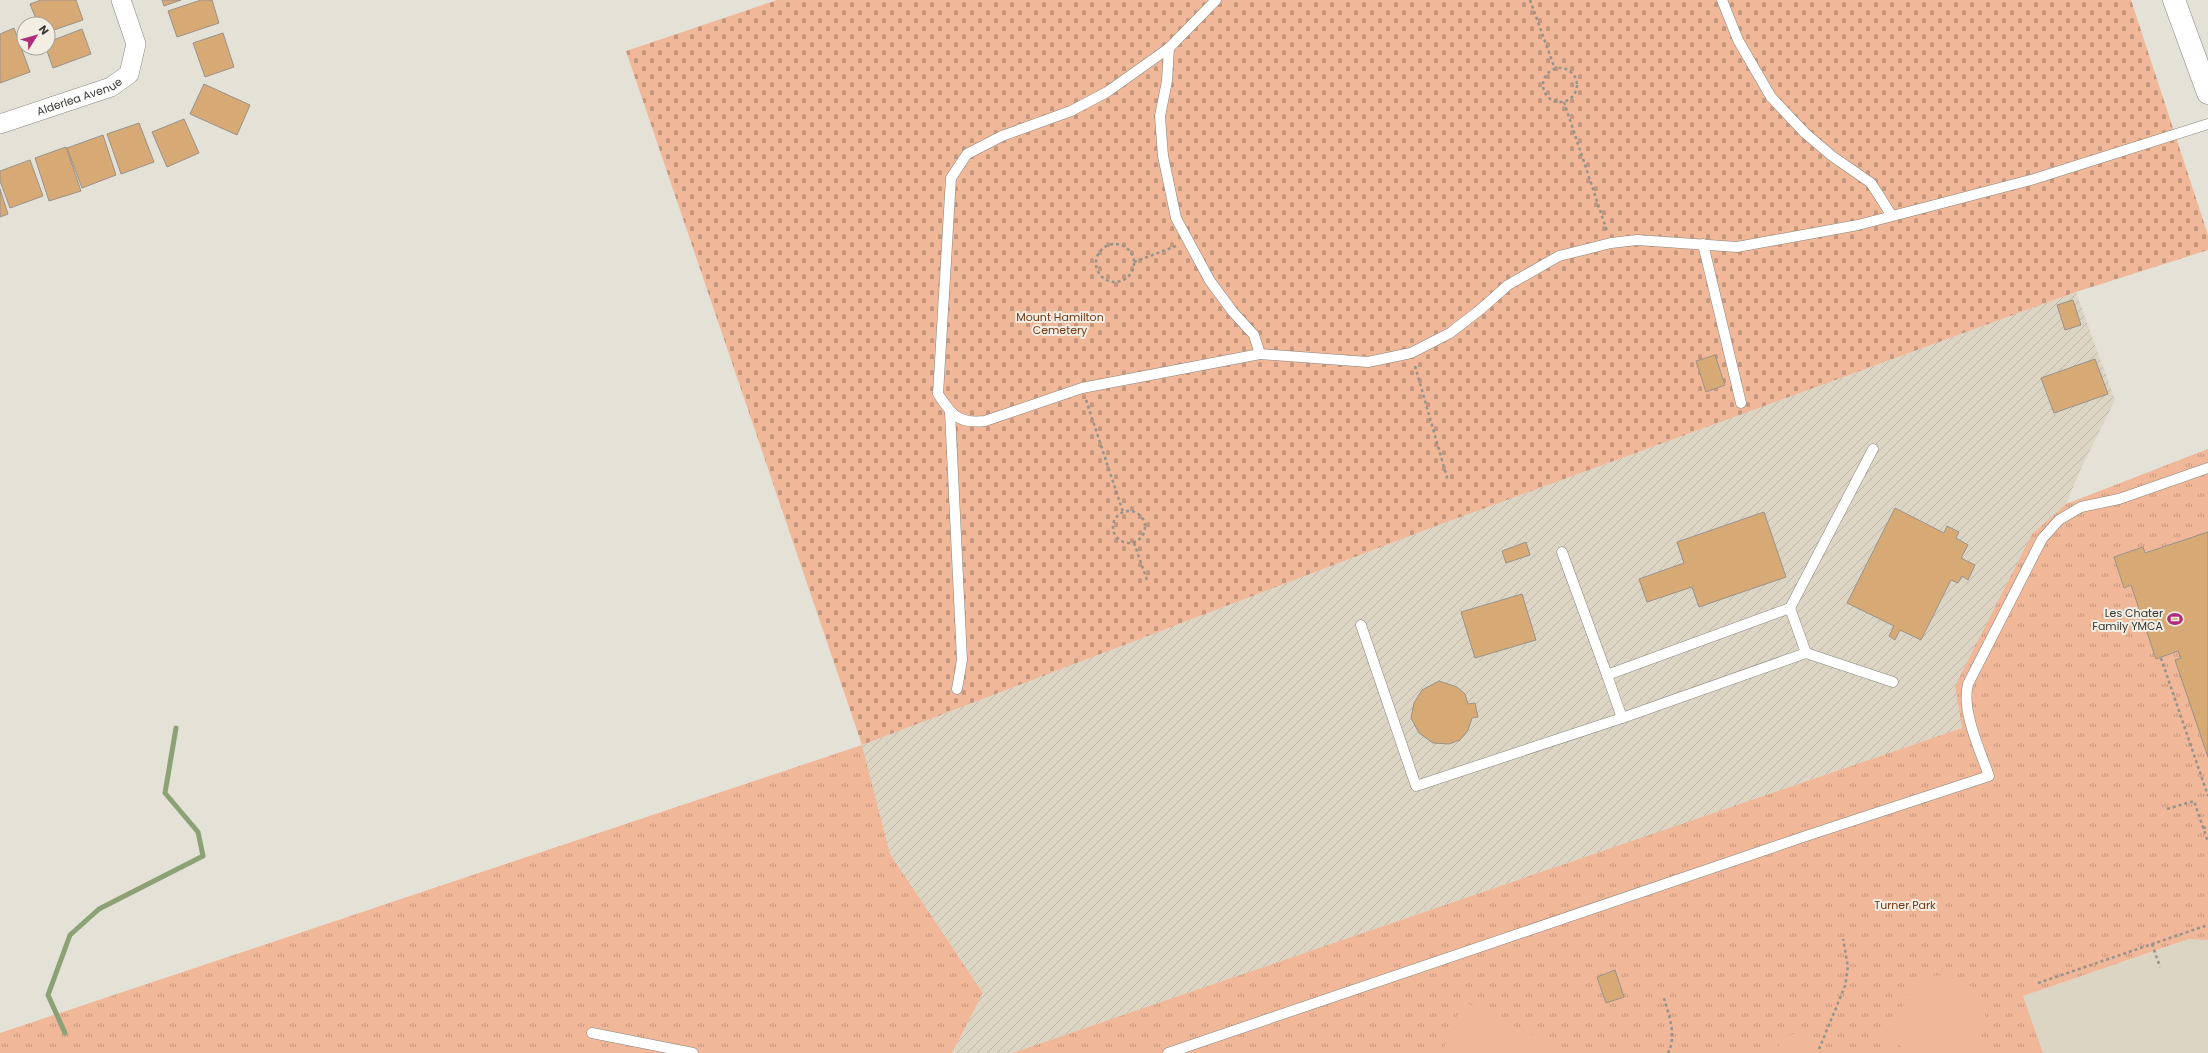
<svg xmlns="http://www.w3.org/2000/svg" width="2208" height="1053" font-family="Poppins,sans-serif">
	<defs>
		<pattern id="industrial-furrows" width="10" height="10" patternUnits="userSpaceOnUse"><rect width="10" height="10" fill="#dcd5c4"/><path d="M-1 1l2-2M0 10L10 0M9 11l2-2" fill="none" stroke="#beb7a9"/></pattern>
		<pattern id="cemetery-stones" width="16" height="16" patternUnits="userSpaceOnUse"><rect width="16" height="16" fill="#f0b798"/><path d="M2 7V4a2 2 0 0 1 4 0v3zM10 15v-3a2 2 0 0 1 4 0v3z" fill="#c3967d"/></pattern>
		<pattern id="park-tufts" width="24" height="20" patternUnits="userSpaceOnUse"><rect width="24" height="20" fill="#f0b798"/><path d="M3 7l-1-3M5 7V3M7 7l1-3M15 17l-1-3M17 17v-4M19 17l1-3" fill="none" stroke="#c3967d"/></pattern>
	</defs>
	<rect width="100%" height="100%" fill="#e4e1d7"/>
	<path fill="#dcd5c4" d="M 2190,939 L 2208,940 L 2208,1053 L 2043,1053 L 2023,996 Z"/>
	<path fill="url(#industrial-furrows)" d="M 2076,292 L 2115,400 L 2083,464 L 2066,504 L 2032,534 L 1962,728 L 1012,1053 L 952,1053 L 983,993 L 890,854 L 862,745 L 1436,526 Z"/>
	<path fill="url(#cemetery-stones)" d="M 777,0 L 2131,0 L 2208,235 L 2208,250 L 2076,292 L 1436,526 L 862,745 L 626,51 Z"/>
	<g fill="url(#park-tufts)">
		<path d="M 2208,449 L 2208,940 L 2189,939 L 2023,996 L 2043,1053 L 1012,1053 L 1962,728 L 1955,686 L 2032,534 L 2066,504 Z"/>
		<path d="M 862,745 L 890,854 L 983,993 L 952,1053 L 0,1053 L 0,1033 Z"/>
	</g>
	<g fill="#f0b798">
		<path d="M 1951,974 L 1979,991 L 1986,1018 L 1977,1047 L 1968,1053 L 1915,1053 L 1883,1038 L 1921,977 Z"/>
		<path d="M 1463,1001 L 1570,1053 L 1442,1053 Z"/>
		<path d="M 1797,1033 L 1832,1053 L 1775,1053 L 1783,1037 Z"/>
	</g>
	<g fill="none" stroke-linecap="round" stroke-linejoin="round">
		<path stroke="#8da176" stroke-width="5" d="M 65,1033 L 48,995 L 70,935 L 99,909 L 203,856 L 198,832 L 165,793 L 176,728"/>
	</g>
	<g fill="#d7a975" stroke="#99928b">
		<path d="M 41,0 L 76,0 L 83,20 L 48,32 L 48,24 L 38,24 L 30,4 Z"/>
		<path d="M 162,0 L 181,0 L 164,6 Z"/>
		<path d="M 201,0 L 212,0 L 219,23 L 177,37 L 168,11 Z"/>
		<path d="M 14,28 L 30,72 L 0,83 L 0,34 Z"/>
		<path d="M 82,29 L 91,54 L 53,68 L 46,48 L 48,48 L 48,42 Z"/>
		<path d="M 223,33 L 234,67 L 205,77 L 193,43 Z"/>
		<path d="M 204,84 L 250,105 L 237,135 L 190,114 Z"/>
		<path d="M 184,119 L 199,153 L 167,167 L 152,132 Z"/>
		<path d="M 139,123 L 154,162 L 121,174 L 107,134 Z"/>
		<path d="M 103,135 L 116,175 L 82,188 L 67,148 Z"/>
		<path d="M 66,147 L 81,191 L 49,201 L 35,158 Z"/>
		<path d="M 30,160 L 43,196 L 10,208 L 0,181 L 0,171 Z"/>
		<path d="M 0,189 L 8,214 L 0,217 Z"/>
		<path d="M 2073,300 L 2081,325 L 2065,330 L 2057,305 Z"/>
		<path d="M 1715,355 L 1725,385 L 1706,392 L 1696,361 Z"/>
		<path d="M 2095,359 L 2108,394 L 2054,413 L 2041,378 Z"/>
		<path d="M 1895,508 L 1944,533 L 1947,526 L 1959,532 L 1956,538 L 1968,545 L 1961,558 L 1975,565 L 1968,580 L 1962,576 L 1958,583 L 1951,580 L 1921,640 L 1900,630 L 1895,640 L 1889,636 L 1894,626 L 1847,603 Z"/>
		<path d="M 1764,512 L 1786,577 L 1699,607 L 1692,587 L 1647,602 L 1639,579 L 1684,563 L 1677,542 Z"/>
		<path d="M 2208,532 L 2208,757 L 2175,660 L 2181,658 L 2178,651 L 2156,659 L 2131,585 L 2124,588 L 2114,557 L 2143,547 L 2145,553 Z"/>
		<path d="M 1526,542 L 1530,555 L 1506,563 L 1502,551 Z"/>
		<path d="M 1522,594 L 1536,640 L 1475,658 L 1461,612 Z"/>
		<path d="M 1439,681 L 1457,687 L 1465,694 L 1468,704 L 1475,703 L 1478,717 L 1472,718 L 1468,730 L 1460,740 L 1449,744 L 1433,743 L 1419,733 L 1411,718 L 1414,703 L 1422,690 Z"/>
		<path d="M 1615,970 L 1624,997 L 1606,1003 L 1597,977 Z"/>
	</g>
	<g fill="none" stroke-linecap="round" stroke-linejoin="round">
		<defs>
			<g id="service">
				<path d="M 1216,0 L 1169,48 L 1167,81 L 1160,116 L 1163,156 L 1176,218 L 1210,281 L 1233,312 L 1254,335 L 1260,354 L 1368,362 L 1411,353 L 1450,333 L 1481,309 L 1508,285 L 1559,256 L 1611,243 L 1637,240 L 1737,247 L 1858,225 L 2034,179 L 2208,124"/>
				<path d="M 1722,0 L 1738,40 L 1771,97 L 1805,133 L 1832,156 L 1871,183 L 1892,216"/>
				<path d="M 1169,48 L 1107,92 L 1071,111 L 1002,136 L 967,154 L 951,178 L 938,394 C 952,415 958,424 985,421 L 1082,388 L 1260,354"/>
				<path d="M 1703,244 L 1741,403"/>
				<path d="M 950,412 L 962,660 L 957,689"/>
				<path d="M 1562,552 L 1607,675 L 1790,608 L 1873,449"/>
				<path d="M 1361,625 L 1416,786 L 1622,718"/>
				<path d="M 1806,653 L 1893,682"/>
				<path d="M 1607,675 L 1622,718 L 1806,653 L 1790,608"/>
				<path d="M 592,1033 L 693,1053"/>
				<path d="M 1168,1053 L 1809,835 L 1989,776 C 1980,750 1961,711 1968,684 L 2042,539 L 2059,520 L 2081,507 L 2119,499 L 2208,468"/>
			</g>
			<g id="minor">
				<path id="s1" d="M 0,124 L 111,87 L 129,74 L 136,44 L 121,0"/>
			</g>
			<path id="secondary" d="M 2174,0 L 2208,93"/>
		</defs>
		<use href="#service" stroke="#87847a" stroke-width="11"/>
		<use href="#minor" stroke="#87847a" stroke-width="20"/>
		<use href="#secondary" stroke="#87847a" stroke-width="23"/>
		<g stroke="#95938c" stroke-width="2.5" stroke-dasharray="3 3" stroke-linecap="butt">
			<path d="M 1530,0 L 1555,69"/>
			<circle cx="1560" cy="85" r="17"/>
			<path d="M 1564,102 L 1607,231"/>
			<circle cx="1115" cy="263" r="19"/>
			<path d="M 1134,262 L 1176,246"/>
			<path d="M 1415,366 L 1448,481"/>
			<path d="M 1086,400 L 1123,512"/>
			<circle cx="1129" cy="527" r="16"/>
			<path d="M 1134,543 L 1147,580"/>
			<path d="M 2161,658 L 2208,796"/>
			<path d="M 2167,809 L 2194,801 L 2208,842"/>
			<path d="M 2203,828 L 2208,827"/>
			<path d="M 2152,944 L 2160,967"/>
			<path d="M 2038,983 L 2208,925"/>
			<path d="M 1664,998 C 1669,1016 1677,1035 1668,1053"/>
			<path d="M 1819,1049 L 1845,986 L 1848,967 L 1843,939"/>
		</g>
		<use href="#service" stroke="#fff" stroke-width="10"/>
		<use href="#minor" stroke="#fff" stroke-width="19"/>
		<use href="#secondary" stroke="#fff" stroke-width="22"/>
	</g>
	<defs>
		<symbol id="stadium-bare" viewBox="-9 -9 18 18"><path d="M0-5a6.5 5 0 1 0 0 10a6.5 5 0 1 0 0-10ZM-3.5-1.8h7v3.6h-7Z" fill="#af2e79" stroke="#f2eee4" stroke-width="2.5" paint-order="stroke"/></symbol>
	</defs>
	<g fill-rule="evenodd">
		<use href="#stadium-bare" x="2164" y="608" width="22" height="22"/>
	</g>
	<g text-anchor="middle" stroke-width="4" stroke-linejoin="round" paint-order="stroke">
		<g font-size="11" fill="#383733" stroke="#f2eee4">
			<text dy="4" stroke="none"><textPath href="#s1" startOffset="84">Alderlea Avenue</textPath></text>
		</g>
		<g font-size="11" fill="#713814" stroke="#f2eee4">
			<text x="1060" y="321">Mount Hamilton<tspan x="1060" dy="13">Cemetery</tspan></text>
			<text x="1905" y="909">Turner Park</text>
		</g>
		<g font-size="11" fill="#383733" stroke="#f2eee4" text-anchor="end">
			<text x="2163" y="617">Les Chater<tspan x="2163" dy="13">Family YMCA</tspan></text>
		</g>
	</g>
	<g transform="translate(36 36) rotate(53)"><circle r="19" fill="#f2eee4" stroke="#a8a59d"/>
	<path d="M0-3L7 15L0 10L-7 15Z" fill="#af2e79"/>
	<text y="-6" font-size="11" font-weight="bold" text-anchor="middle" fill="#383733">N</text>
	</g>
</svg>
